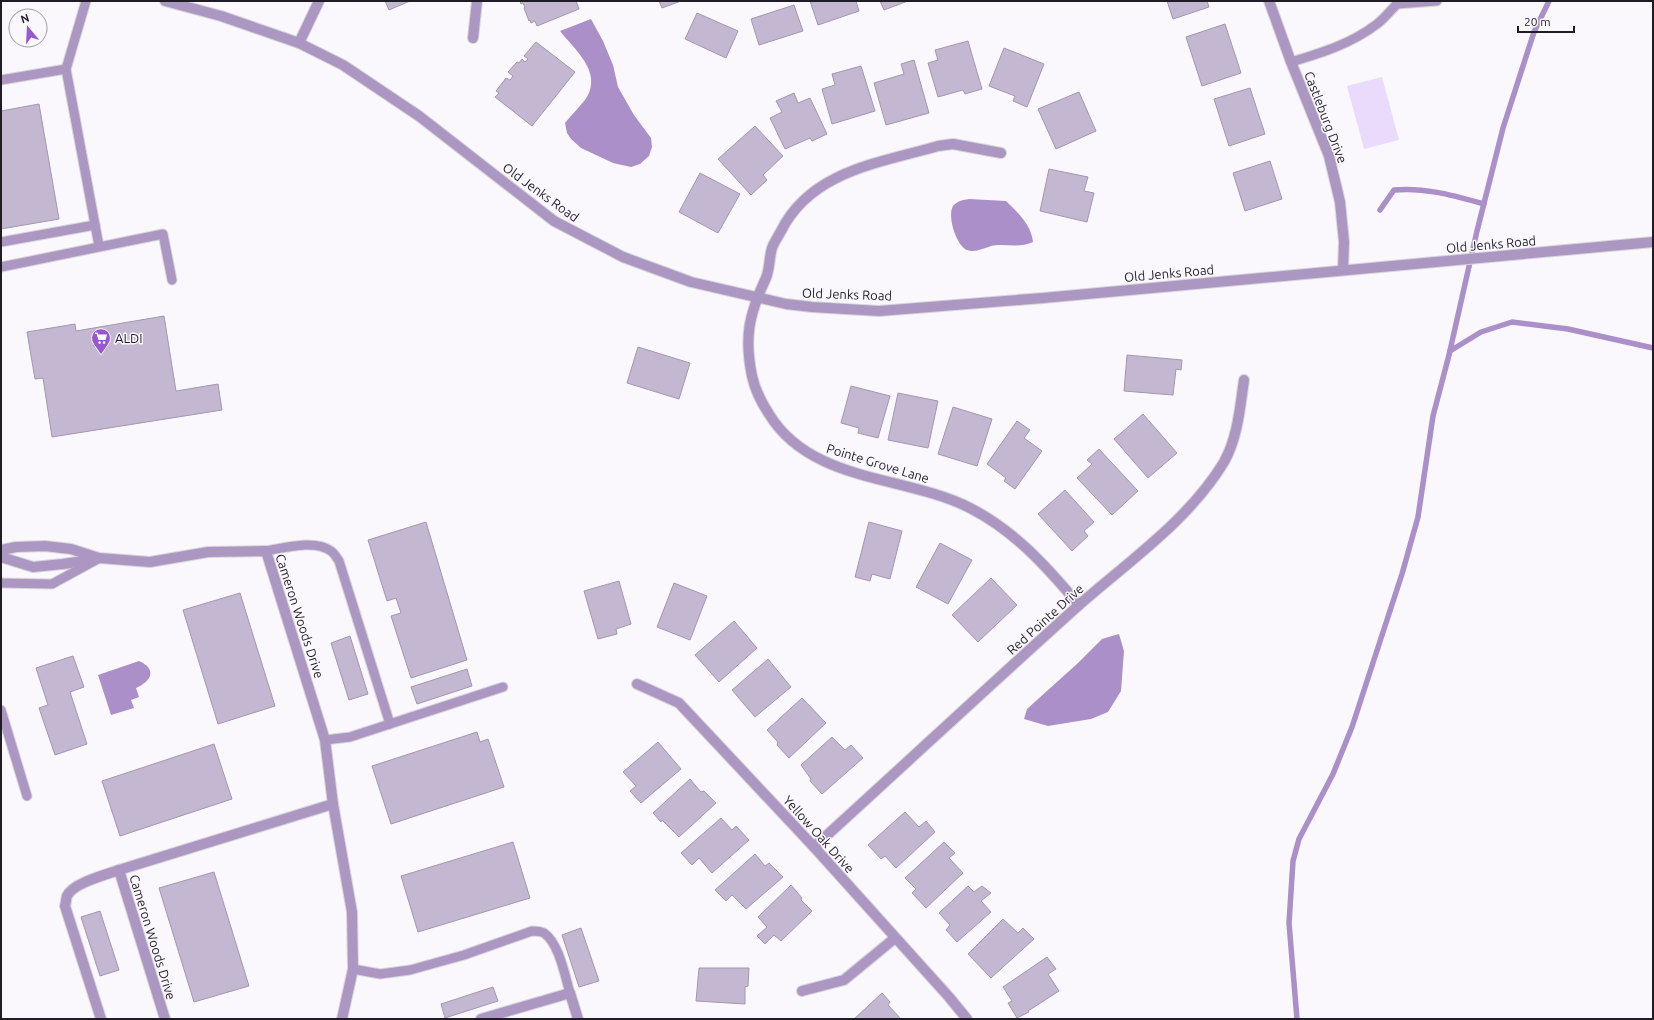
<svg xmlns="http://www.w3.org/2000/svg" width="1654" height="1020" font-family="Ubuntu,sans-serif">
	<rect width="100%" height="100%" fill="#fbf8fd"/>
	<path fill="#eadafb" d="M 1382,77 L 1399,140 L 1364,149 L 1347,86 Z"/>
	<g fill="#ab8fc9">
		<path d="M 591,19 L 603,41 L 613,65 L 618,87 L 634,115 L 651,138 L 652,147 L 649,156 L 640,164 L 631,167 L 613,163 L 581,148 L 571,139 L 567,133 L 565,123 C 572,114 581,106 587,97 C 602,71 574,49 560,31 Z"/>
		<path d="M 969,199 L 1006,201 C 1018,213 1031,224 1033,242 C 1017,249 1006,243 991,246 C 985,248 974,253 967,250 C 956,245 947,216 953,206 C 957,201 963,200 969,199 Z"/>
		<path d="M 1119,634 L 1124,651 L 1121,691 L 1108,712 L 1091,719 L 1048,726 L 1024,719 L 1027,709 L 1078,663 L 1102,639 Z"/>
		<path d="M 139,661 C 157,669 152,681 136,688 L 139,697 L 131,700 L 134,708 L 111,715 L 98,675 Z"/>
	</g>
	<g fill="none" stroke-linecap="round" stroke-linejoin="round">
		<g stroke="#ab8fc9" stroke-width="5.5">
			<path d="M 1380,210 L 1394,190 C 1425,187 1455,196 1484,204"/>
			<path d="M 1450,351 L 1481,332 L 1512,322 L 1568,329 L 1653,348"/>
			<path d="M 1297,1019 L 1289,923 L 1293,861 L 1299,839 L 1333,774 L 1352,727 L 1402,574 L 1418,517 L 1433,416 L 1449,355 L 1477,231 L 1503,128 L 1534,32 L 1549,1"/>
		</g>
	</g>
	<g fill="#c3b7d1" stroke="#a397b0">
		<path d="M 385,1 L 410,1 L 389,10 Z"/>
		<path d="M 520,1 L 576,1 L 579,9 L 537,26 L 535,21 L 531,23 L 530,20 L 529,21 L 524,8 L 525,7 L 523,3 L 521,4 Z"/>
		<path d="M 659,1 L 681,1 L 662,8 Z"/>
		<path d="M 810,1 L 856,1 L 859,11 L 818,25 Z"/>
		<path d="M 880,1 L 908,1 L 884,10 Z"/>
		<path d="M 1167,1 L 1207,1 L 1209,7 L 1173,19 Z"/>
		<path d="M 794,5 L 803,31 L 759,45 L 751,19 Z"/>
		<path d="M 697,13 L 738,31 L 726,58 L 685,39 Z"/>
		<path d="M 1225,24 L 1241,73 L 1202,86 L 1186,37 Z"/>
		<path d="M 968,41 L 982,89 L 965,94 L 963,90 L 938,97 L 928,63 L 938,60 L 935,50 Z"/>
		<path d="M 536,42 L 575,72 L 532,126 L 495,97 L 499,93 L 496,91 L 506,78 L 510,80 L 513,76 L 508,72 L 517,62 L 519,63 L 522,59 L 525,62 L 528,59 L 524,56 Z"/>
		<path d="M 1004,48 L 1044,64 L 1027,107 L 1013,101 L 1015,96 L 989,86 Z"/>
		<path d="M 914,60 L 929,113 L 886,125 L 874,83 L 904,74 L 901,64 Z"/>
		<path d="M 861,66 L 875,111 L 832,124 L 822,89 L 835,85 L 832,74 Z"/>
		<path d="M 1250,88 L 1265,134 L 1229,146 L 1214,99 Z"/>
		<path d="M 1079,92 L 1096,131 L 1056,149 L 1038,109 Z"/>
		<path d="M 794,93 L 798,103 L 810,98 L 827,134 L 812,141 L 810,138 L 785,149 L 770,118 L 782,112 L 776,101 Z"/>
		<path d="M 39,104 L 59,219 L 1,229 L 1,111 Z"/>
		<path d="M 755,126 L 783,156 L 763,175 L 767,180 L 751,195 L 718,159 Z"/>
		<path d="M 1270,161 L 1282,199 L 1245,211 L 1233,173 Z"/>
		<path d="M 1049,169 L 1088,177 L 1084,191 L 1094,193 L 1087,222 L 1040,211 Z"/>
		<path d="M 700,173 L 740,194 L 718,233 L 679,212 Z"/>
		<path d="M 164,316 L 176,391 L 218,384 L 222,410 L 52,437 L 43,378 L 35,379 L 27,332 L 75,324 L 76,331 Z"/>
		<path d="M 638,347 L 690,363 L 679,399 L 627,383 Z"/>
		<path d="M 1127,355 L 1182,360 L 1181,370 L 1176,369 L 1173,395 L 1124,391 Z"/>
		<path d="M 851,386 L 890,396 L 878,438 L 858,433 L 859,428 L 841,423 Z"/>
		<path d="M 898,393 L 938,401 L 928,448 L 888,440 Z"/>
		<path d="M 953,407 L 992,419 L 977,466 L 938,454 Z"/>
		<path d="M 1143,414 L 1177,453 L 1148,478 L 1114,439 Z"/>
		<path d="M 1017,421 L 1030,430 L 1024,438 L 1042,451 L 1015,489 L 1004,481 L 1006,478 L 987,464 Z"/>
		<path d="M 1099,449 L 1138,491 L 1112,515 L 1077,478 L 1092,464 L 1087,460 Z"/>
		<path d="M 1065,490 L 1094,522 L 1084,531 L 1088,536 L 1072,551 L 1038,514 Z"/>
		<path d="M 426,522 L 467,660 L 411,678 L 391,616 L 401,613 L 396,598 L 387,601 L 368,540 Z"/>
		<path d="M 869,522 L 902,531 L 890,579 L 872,574 L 870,581 L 855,577 Z"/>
		<path d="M 940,543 L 972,560 L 948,604 L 916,587 Z"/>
		<path d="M 991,578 L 1017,605 L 978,642 L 952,615 Z"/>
		<path d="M 619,581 L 631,624 L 616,629 L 617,634 L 598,639 L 584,591 Z"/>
		<path d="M 674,583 L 707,596 L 690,640 L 657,627 Z"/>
		<path d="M 240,593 L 275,706 L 218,724 L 183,610 Z"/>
		<path d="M 734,621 L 757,648 L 719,682 L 695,655 Z"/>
		<path d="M 350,636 L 368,694 L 349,700 L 331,643 Z"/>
		<path d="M 73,656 L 84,687 L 70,692 L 87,744 L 55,755 L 39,708 L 48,705 L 36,668 Z"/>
		<path d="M 768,659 L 791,687 L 755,717 L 732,690 Z"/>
		<path d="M 467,669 L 472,686 L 417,704 L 411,687 Z"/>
		<path d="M 802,698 L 826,723 L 789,758 L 777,745 L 778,742 L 767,730 Z"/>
		<path d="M 477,732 L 480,742 L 488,739 L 504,787 L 391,824 L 372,766 Z"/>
		<path d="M 832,737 L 845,750 L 851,745 L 863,758 L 822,794 L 810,781 L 811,779 L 801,765 Z"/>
		<path d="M 658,742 L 681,769 L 641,803 L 630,791 L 636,786 L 623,772 Z"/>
		<path d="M 214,744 L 232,799 L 120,836 L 102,781 Z"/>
		<path d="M 690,779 L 701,792 L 704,791 L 716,803 L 679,837 L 662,820 L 661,822 L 653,813 Z"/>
		<path d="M 905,812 L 919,827 L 926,821 L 935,832 L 896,868 L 885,856 L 881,859 L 868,845 Z"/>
		<path d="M 721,818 L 732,830 L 736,826 L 749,840 L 712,873 L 699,858 L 692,865 L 681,853 Z"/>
		<path d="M 513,842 L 530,898 L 418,932 L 401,876 Z"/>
		<path d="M 944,842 L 955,853 L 949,858 L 963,873 L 926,908 L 912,893 L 916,889 L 905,878 Z"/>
		<path d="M 755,854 L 765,866 L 769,863 L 783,877 L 746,909 L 732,895 L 726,901 L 715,890 Z"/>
		<path d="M 214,872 L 249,986 L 194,1002 L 159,888 Z"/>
		<path d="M 791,885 L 802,898 L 801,900 L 812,911 L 781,941 L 774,935 L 765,944 L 757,936 L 767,927 L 758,917 Z"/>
		<path d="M 968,886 L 974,892 L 982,886 L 991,893 L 981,901 L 991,912 L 957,942 L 946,930 L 950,925 L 939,913 Z"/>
		<path d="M 100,911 L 119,970 L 100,976 L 81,917 Z"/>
		<path d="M 1003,919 L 1018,933 L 1023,928 L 1034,939 L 991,978 L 968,954 Z"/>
		<path d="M 581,928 L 599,981 L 579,987 L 562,935 Z"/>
		<path d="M 1047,957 L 1056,969 L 1048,974 L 1059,991 L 1028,1011 L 1029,1012 L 1017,1018 L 1008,1003 L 1012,1001 L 1003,987 Z"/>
		<path d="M 699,968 L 749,968 L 748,986 L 745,987 L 745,1004 L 696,1001 Z"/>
		<path d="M 493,987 L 498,1001 L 445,1018 L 441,1004 Z"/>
		<path d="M 882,993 L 890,1002 L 888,1005 L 901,1019 L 854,1019 Z"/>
	</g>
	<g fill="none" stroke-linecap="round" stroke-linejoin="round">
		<defs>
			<g id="service">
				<path d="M 86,1 L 66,69 L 99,246"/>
				<path d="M 1397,4 L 1437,1"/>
				<path d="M 1291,62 C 1321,53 1351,44 1377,24 C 1384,19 1390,11 1397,4 L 1397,1"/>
				<path d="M 1,80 L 66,69"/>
				<path d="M 1,242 L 95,225"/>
				<path d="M 1,267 L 163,234 L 172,280"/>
				<path d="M 266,551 C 284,548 315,539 331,551 C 334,553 337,558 339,561 L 390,724"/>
				<path d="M 1,583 L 52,584 L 96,560"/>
				<path d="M 1,710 L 27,796"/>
				<path d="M 325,740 L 350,737 L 503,687"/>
				<path d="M 353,969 L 380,974 L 410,970 L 464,955 L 532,931 C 536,931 540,931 544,933 C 559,943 565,976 570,993"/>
			</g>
			<g id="minor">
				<path d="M 1269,1 L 1291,62 L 1329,156 L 1340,202 L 1344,242 L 1343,270"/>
				<path d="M 473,38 L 477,1"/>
				<path d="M 299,43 L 319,1"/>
				<path d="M 1001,153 L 953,144 L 938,146 C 879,163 811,171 781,231 C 778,237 774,242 772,248 C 769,258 770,268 766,278 C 749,314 744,337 752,376 C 755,390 761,402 769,414 C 811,483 905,475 970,508 C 1015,531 1047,567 1079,605"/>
				<path d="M 1,550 L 16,547 L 45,546 L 71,549 L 99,558 L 150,562 L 208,552 L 266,551 L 325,740 L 333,804 L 352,912 L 353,969 L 342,1019"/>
				<path d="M 1,557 L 33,567 L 63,564 L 97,559"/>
				<path d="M 637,684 L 679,703 L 814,847 L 949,997 L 967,1019"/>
				<path d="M 814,847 C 902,767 990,685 1079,605 C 1129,561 1189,520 1224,462 C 1238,437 1240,407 1244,380"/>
				<path d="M 802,991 L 844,980 L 895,938"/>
				<path d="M 101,1019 L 65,906 C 66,903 66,899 67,896 C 73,883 105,875 119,870"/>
				<path d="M 165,1019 L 119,870 L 333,804"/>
				<path d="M 481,1019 L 570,993 L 578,1019"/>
			</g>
			<path id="tertiary" d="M 165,1 L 221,16 L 299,43 L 343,65 L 419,116 L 554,221 L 623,257 L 691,282 L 786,304 L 812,307 L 879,311 L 1043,298 L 1653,242"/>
		</defs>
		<use href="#service" stroke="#d8d5da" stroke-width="11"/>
		<use href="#minor" stroke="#d8d5da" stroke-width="12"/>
		<use href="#tertiary" stroke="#d8d5da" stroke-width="12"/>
		<use href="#service" stroke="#ac97c3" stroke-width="9"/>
		<use href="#minor" stroke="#ac97c3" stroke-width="10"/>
		<use href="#tertiary" stroke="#ac97c3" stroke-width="10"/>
	</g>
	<defs>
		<symbol id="supermarket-pin" viewBox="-11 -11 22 30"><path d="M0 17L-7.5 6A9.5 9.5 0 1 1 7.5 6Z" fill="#9757cd" stroke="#fbf8fd"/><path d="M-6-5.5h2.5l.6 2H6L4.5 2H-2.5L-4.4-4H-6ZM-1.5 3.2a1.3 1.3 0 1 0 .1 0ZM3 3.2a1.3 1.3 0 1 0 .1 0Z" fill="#fff"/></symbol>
	</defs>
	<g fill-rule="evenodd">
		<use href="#supermarket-pin" x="90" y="327" width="22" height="30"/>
	</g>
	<g text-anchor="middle" stroke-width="3" stroke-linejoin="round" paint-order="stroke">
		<g font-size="13" fill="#201c25" stroke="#fbf8fd">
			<text transform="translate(1326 117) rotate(69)" y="5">Castleburg Drive</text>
			<text transform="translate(541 192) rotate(36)" y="5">Old Jenks Road</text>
			<text transform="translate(1491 244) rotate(-5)" y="5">Old Jenks Road</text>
			<text transform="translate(1169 273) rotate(-5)" y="5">Old Jenks Road</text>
			<text transform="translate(847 294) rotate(2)" y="5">Old Jenks Road</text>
			<text transform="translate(878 463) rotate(17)" y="5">Pointe Grove Lane</text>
			<text transform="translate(300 616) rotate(72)" y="5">Cameron Woods Drive</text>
			<text transform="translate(1045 619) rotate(-42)" y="5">Red Pointe Drive</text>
			<text transform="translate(819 834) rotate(48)" y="5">Yellow Oak Drive</text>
			<text transform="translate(153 937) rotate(73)" y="5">Cameron Woods Drive</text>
		</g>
		<g font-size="13" fill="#201c25" stroke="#fbf8fd" text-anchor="start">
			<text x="115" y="343">ALDI</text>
		</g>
	</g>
	<rect width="1654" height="1020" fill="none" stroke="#201c25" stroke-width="4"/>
	<g transform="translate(28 28) rotate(342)"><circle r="19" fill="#fbf8fd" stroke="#a3a0a7"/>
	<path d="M0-3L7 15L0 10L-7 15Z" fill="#9757cd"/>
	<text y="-6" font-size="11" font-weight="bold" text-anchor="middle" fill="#201c25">N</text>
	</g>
	<path d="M1518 26v6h56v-6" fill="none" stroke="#201c25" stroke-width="2"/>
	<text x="1524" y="26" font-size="12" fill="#201c25" stroke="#fbf8fd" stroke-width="3" paint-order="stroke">20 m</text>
</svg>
